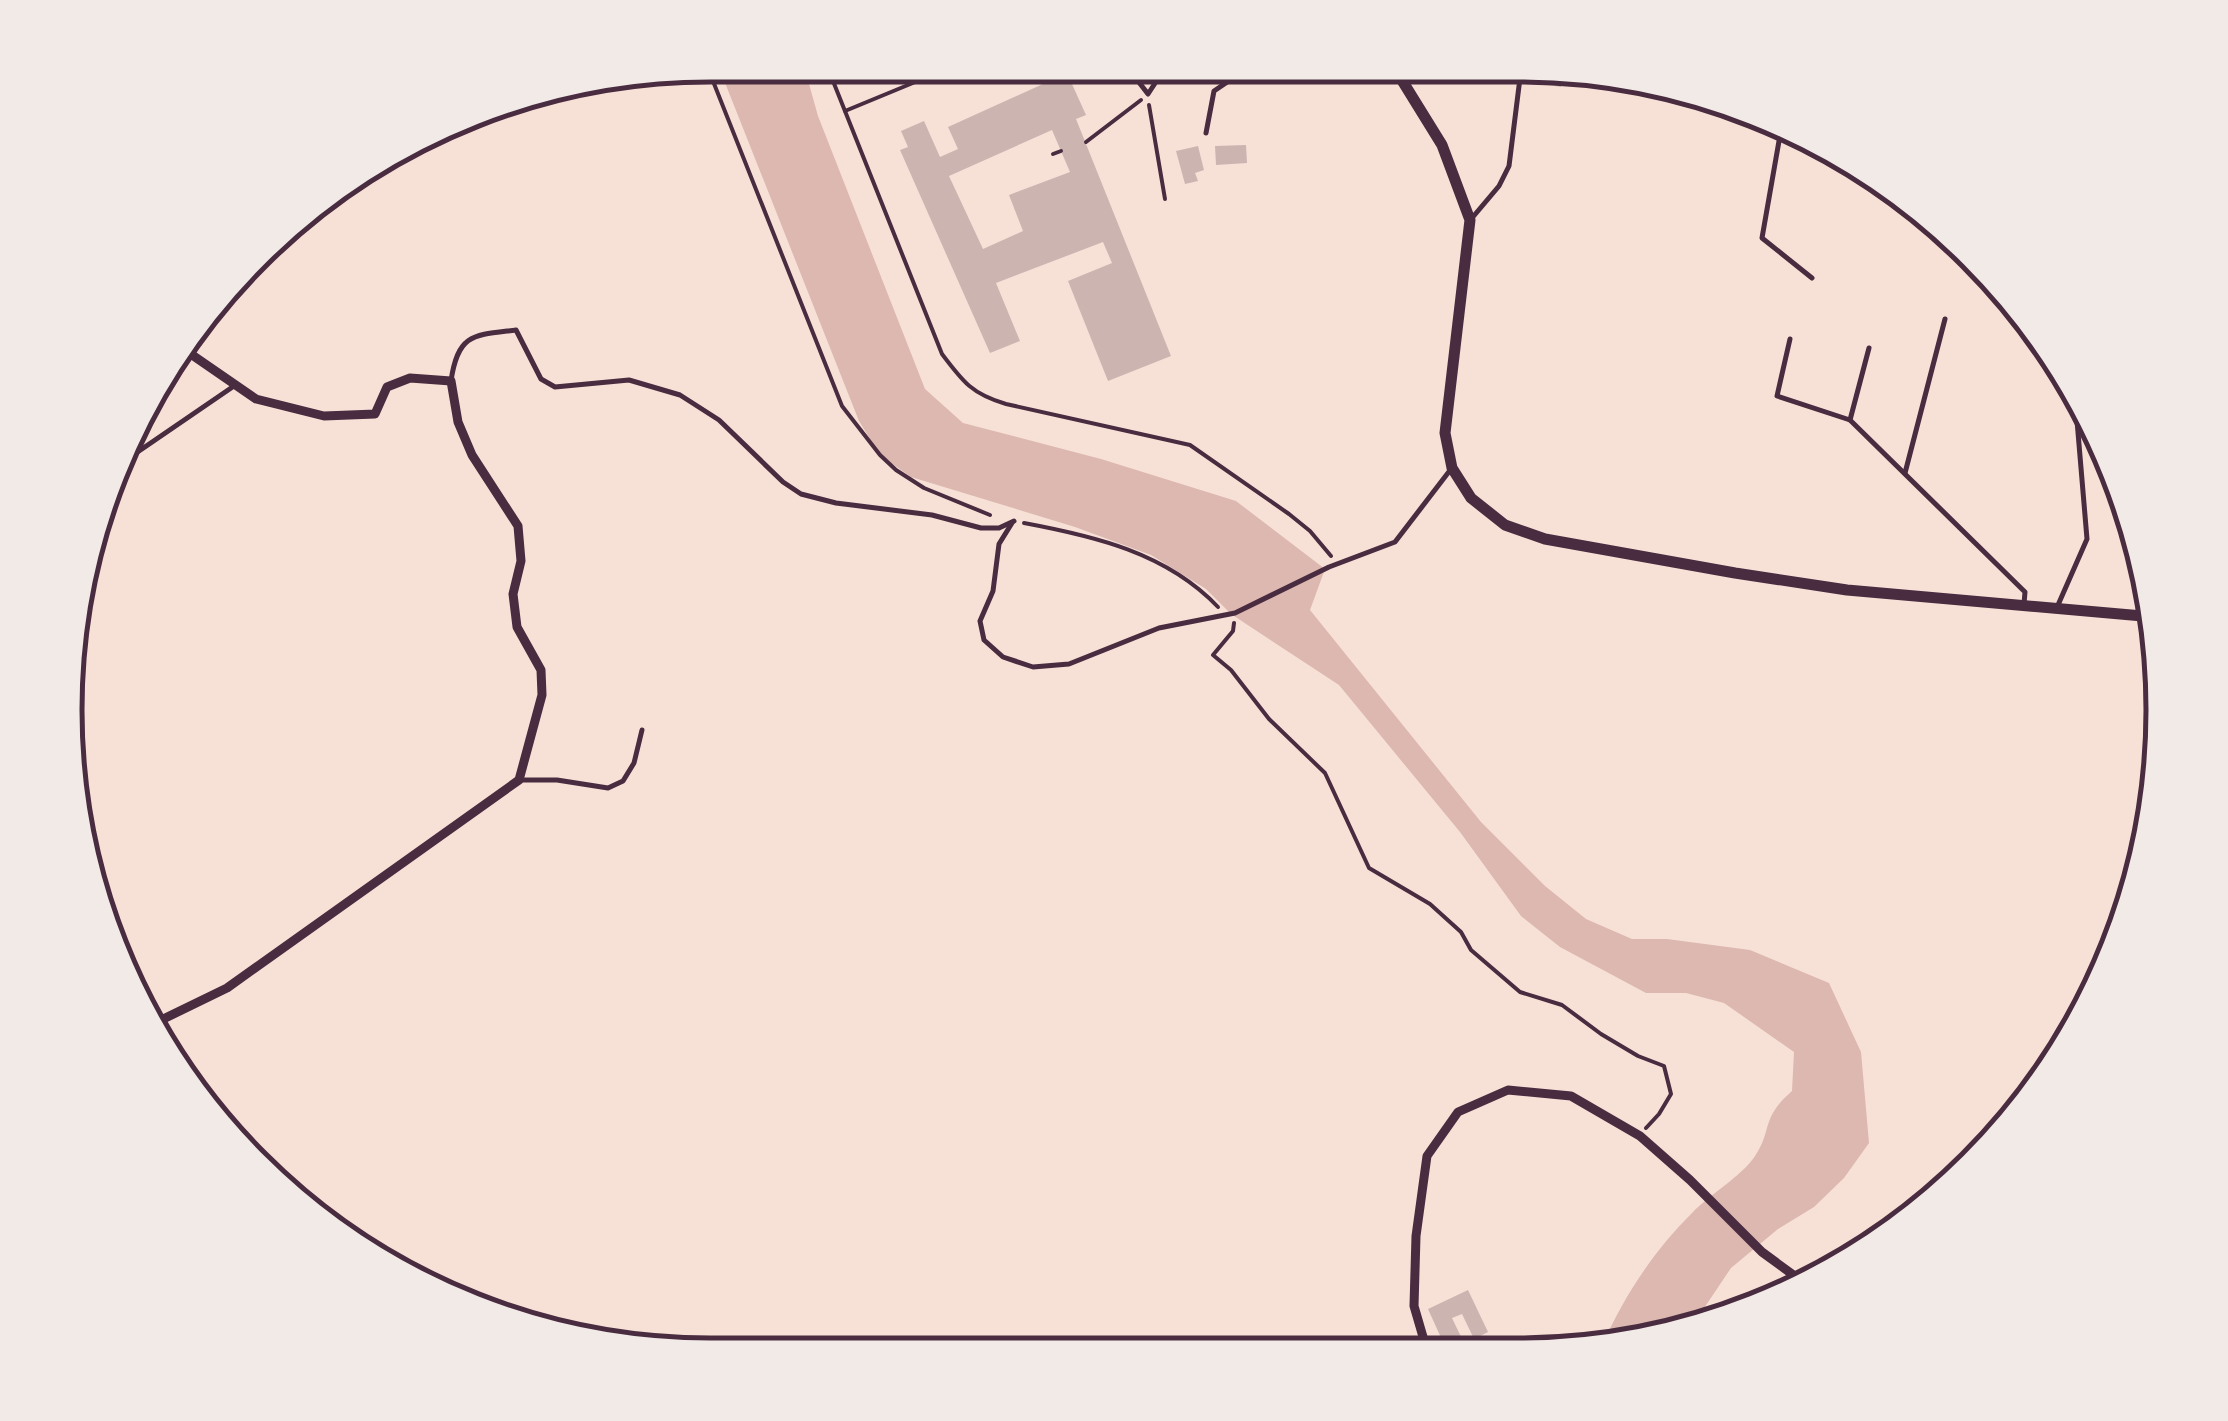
<svg xmlns="http://www.w3.org/2000/svg" width="2228" height="1421" font-family="'Golos Text',sans-serif">
	<rect width="100%" height="100%" fill="#f7e1d7"/>
	<path fill="#dcb8b0" d="M 718,65 L 804,66 L 818,116 L 925,389 L 963,423 L 1101,459 L 1236,501 L 1325,569 L 1310,610 L 1481,822 L 1545,886 L 1586,919 L 1632,939 L 1667,939 L 1750,950 L 1829,983 L 1861,1052 L 1869,1143 L 1844,1178 L 1814,1207 L 1778,1229 L 1731,1268 L 1690,1329 L 1602,1346 C 1624,1296 1653,1252 1692,1213 C 1709,1195 1742,1176 1755,1156 C 1773,1129 1760,1119 1792,1091 L 1794,1052 L 1724,1003 L 1686,993 L 1646,993 L 1560,947 L 1521,916 L 1460,832 L 1339,685 L 1231,614 L 1206,589 L 1151,555 L 1075,527 L 911,477 L 880,455 L 859,421 Z"/>
	<g fill="#ccb4b1" fill-rule="evenodd">
		<path d="M 1536,70 L 1563,70 L 1561,87 L 1534,83 Z"/>
		<path d="M 1067,73 L 1086,115 L 1076,119 L 1171,356 L 1108,381 L 1068,281 L 1112,263 L 1103,242 L 996,283 L 1020,341 L 990,353 L 900,150 L 908,147 L 901,131 L 924,121 L 940,157 L 958,149 L 948,127 ZM 1052,130 L 1070,172 L 1009,195 L 1023,231 L 983,249 L 949,176 Z"/>
		<path d="M 1246,145 L 1247,163 L 1216,165 L 1215,146 Z"/>
		<path d="M 1198,146 L 1204,170 L 1195,173 L 1198,181 L 1185,184 L 1176,151 Z"/>
		<path d="M 1468,1290 L 1488,1332 L 1474,1339 L 1462,1314 L 1452,1318 L 1464,1343 L 1447,1351 L 1428,1309 Z"/>
	</g>
	<g fill="none" stroke-linecap="round" stroke-linejoin="round">
		<g stroke="#4a2c40" stroke-width="4">
			<path d="M 707,66 L 842,406 L 880,455 L 896,470 L 924,488 L 990,515"/>
			<path d="M 827,66 L 942,354 C 963,382 972,394 1006,404 L 1190,445 L 1289,514 L 1310,531 L 1331,556"/>
			<path d="M 1149,105 L 1165,199"/>
			<path d="M 845,111 L 954,66"/>
			<path d="M 1086,142 L 1141,100"/>
			<path d="M 1053,154 L 1061,151"/>
			<path d="M 1024,523 C 1094,536 1167,553 1218,607"/>
			<path d="M 1234,623 L 1233,631 L 1213,655 L 1231,670 L 1269,719 L 1325,773 L 1369,868 L 1430,904 L 1461,932 L 1471,950 L 1520,992 L 1562,1005 L 1601,1034 L 1638,1056 L 1664,1066 L 1671,1094 L 1659,1114 L 1646,1128"/>
		</g>
		<g stroke="#4a2c40" stroke-width="5">
			<path d="M 1128,68 L 1148,94 L 1165,68"/>
			<path d="M 1782,124 L 1762,238 L 1812,278"/>
			<path d="M 1206,133 L 1214,91 L 1248,68"/>
			<path d="M 1472,218 L 1499,186 L 1509,166 L 1521,70"/>
			<path d="M 1790,339 L 1777,396 L 1850,420 L 2025,592 L 2024,604"/>
			<path d="M 451,381 C 458,333 474,335 516,330 L 541,379 L 555,387 L 629,380 L 680,395 L 719,420 L 783,482 L 801,494 L 836,503 L 932,515 L 981,528 L 999,528 L 1014,521"/>
			<path d="M 1850,420 L 1869,348"/>
			<path d="M 120,464 L 234,386"/>
			<path d="M 1905,473 L 1945,319"/>
			<path d="M 1012,523 L 999,544 L 993,591 L 980,621 L 984,640 L 1003,657 L 1033,667 L 1069,664 L 1159,628 L 1235,613 L 1329,567 L 1395,542 L 1451,469"/>
			<path d="M 2058,605 L 2087,539 L 2074,385"/>
			<path d="M 519,780 L 557,780 L 608,788 L 623,781 L 634,763 L 642,730"/>
		</g>
		<g stroke="#4a2c40" stroke-width="9">
			<path d="M 153,1024 L 227,988 L 519,780 L 542,695 L 541,670 L 517,627 L 513,594 L 521,561 L 518,526 L 472,455 L 458,422 L 451,381 L 410,378 L 387,387 L 375,414 L 324,416 L 256,399 L 182,348"/>
			<path d="M 1428,1354 L 1414,1306 L 1416,1236 L 1427,1156 L 1458,1112 L 1508,1090 L 1571,1096 L 1640,1136 L 1690,1180 L 1762,1252 L 1807,1285"/>
		</g>
		<path stroke="#4a2c40" stroke-width="11" d="M 1395,69 L 1442,145 L 1470,220 L 1445,433 L 1452,468 L 1471,498 L 1505,525 L 1545,539 L 1735,573 L 1847,590 L 2154,617"/>
	</g>
	<path d="M0 0H2228V1421H0ZM710 82H1518A628 628 0 0 1 2146 710V710A628 628 0 0 1 1518 1338H710A628 628 0 0 1 82 710V710A628 628 0 0 1 710 82Z" fill="#f1eae7" fill-rule="evenodd"/>
	<path fill="none" stroke="#4a2c40" stroke-width="5" d="M710 82H1518A628 628 0 0 1 2146 710V710A628 628 0 0 1 1518 1338H710A628 628 0 0 1 82 710V710A628 628 0 0 1 710 82Z"/>
</svg>
